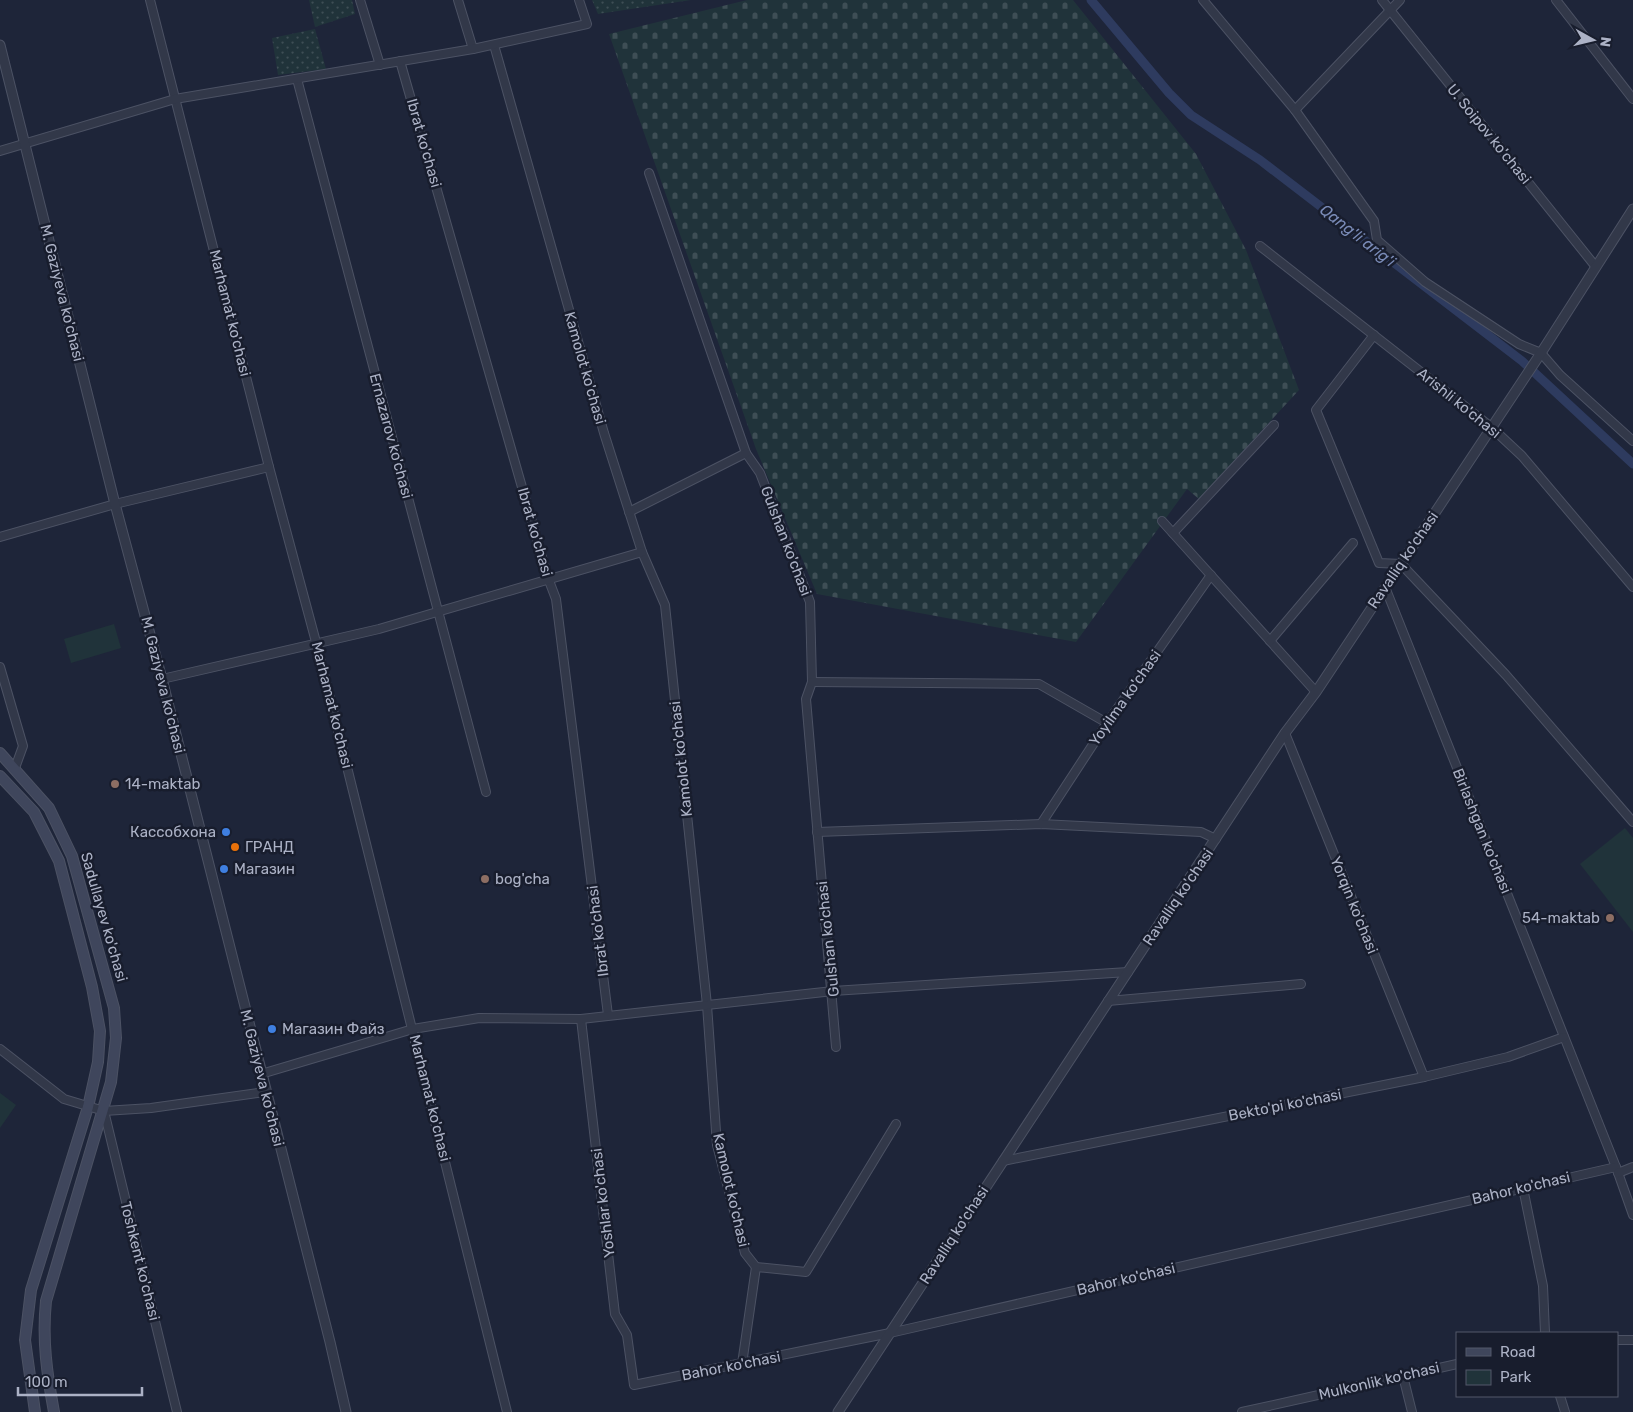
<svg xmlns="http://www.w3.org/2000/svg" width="1633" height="1412" font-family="Rubik,sans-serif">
	<defs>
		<pattern id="grass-dots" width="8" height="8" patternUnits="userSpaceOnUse" patternTransform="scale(1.25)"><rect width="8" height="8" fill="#20333a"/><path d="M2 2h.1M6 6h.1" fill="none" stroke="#3e4e55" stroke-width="1.8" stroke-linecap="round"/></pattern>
		<pattern id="cemetery-stones" width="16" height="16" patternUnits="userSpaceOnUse" patternTransform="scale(1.25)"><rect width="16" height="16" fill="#20333a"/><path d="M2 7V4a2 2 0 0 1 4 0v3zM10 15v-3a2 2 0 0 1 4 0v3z" fill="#3e4e55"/></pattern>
	</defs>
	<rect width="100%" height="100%" fill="#1e2539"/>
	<g fill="url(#grass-dots)">
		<path d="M 309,0 L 352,0 L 355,14 L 315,27 Z"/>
		<path d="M 592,0 L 691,0 L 598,14 Z"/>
		<path d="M 315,29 L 326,69 L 278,75 L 272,38 Z"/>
	</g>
	<path fill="url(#cemetery-stones)" d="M 747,0 L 1073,0 L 1196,154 L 1246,250 L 1299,390 L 1199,499 L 1187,489 L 1076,642 L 817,594 L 756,449 L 609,34 Z"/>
	<g fill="#20333a">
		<path d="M 114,624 L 121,648 L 71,663 L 64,639 Z"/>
		<path d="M 1625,828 L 1633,838 L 1633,932 L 1580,864 Z"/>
		<path d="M 0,1093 L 16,1105 L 0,1128 Z"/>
	</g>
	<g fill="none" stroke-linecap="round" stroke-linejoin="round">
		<path stroke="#2e3b5f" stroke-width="9" d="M 1091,0 L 1169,93 L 1191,115 L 1260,160 L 1522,361 L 1633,464"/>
		<defs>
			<g id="minor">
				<path d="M 150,0 L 269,467 L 316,642 L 507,1412"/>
				<path d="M 360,0 L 380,65"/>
				<path d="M 458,0 L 473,49"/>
				<path d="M 1203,0 L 1295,110 L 1400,0"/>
				<path d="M 1382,0 L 1596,267"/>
				<path d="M 1556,0 L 1633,99"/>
				<path d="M 494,45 L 604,433 L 642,552 L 665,605 L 707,1005 L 717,1145 L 745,1253 L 756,1267 L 806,1272 L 896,1124"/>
				<path d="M 400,61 L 548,578 L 556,599 L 608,1015"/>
				<path d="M 297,79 L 486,792"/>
				<path d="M 1295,110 L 1374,221 L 1377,240 L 1425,282 L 1519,344 L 1541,353 L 1560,375 L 1633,441"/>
				<path d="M 0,151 L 175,99 L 473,49 L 587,24 L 579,0"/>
				<path d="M 649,173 L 746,453 L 760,473 L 810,602 L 812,682 L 806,699 L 836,1047"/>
				<path d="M 1260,246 L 1491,427 L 1522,456 L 1633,587"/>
				<path d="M 1374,335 L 1316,410 L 1379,563 L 1401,564 L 1506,675 L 1633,822"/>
				<path d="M 629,512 L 746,453"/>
				<path d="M 1162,521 L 1316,692"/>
				<path d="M 1173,533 L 1274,425"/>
				<path d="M 0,537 L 115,504 L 269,467"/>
				<path d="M 1385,587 L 1616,1167 L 1633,1215"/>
				<path d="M 1270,641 L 1353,543"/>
				<path d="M 0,667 L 23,746 L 15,768"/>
				<path d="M 162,679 L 379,629 L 642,552"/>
				<path d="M 812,682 L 1039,684 L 1107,723"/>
				<path d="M 1285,733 L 1424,1077"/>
				<path d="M 1041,824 L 1107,723 L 1211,575"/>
				<path d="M 817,832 L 1041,824 L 1201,832 L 1216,839"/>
				<path d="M 1108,1001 L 1301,984"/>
				<path d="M 581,1019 L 615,1314 L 627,1335 L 634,1385 L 890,1333 L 1616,1167"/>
				<path d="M 0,1049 L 64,1099 L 104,1111 L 151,1108 L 265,1092"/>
				<path d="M 261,1074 L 413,1029 L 479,1018 L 581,1019 L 833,991 L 1128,972"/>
				<path d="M 104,1111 L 177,1412"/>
				<path d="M 1003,1161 L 1424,1077 L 1508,1057 L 1564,1037"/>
				<path d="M 1618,1173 L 1633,1167"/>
				<path d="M 1523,1188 L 1543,1286 L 1545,1333"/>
				<path d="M 1617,1340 L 1633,1340"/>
				<path d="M 742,1364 L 756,1267"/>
				<path d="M 1403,1376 L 1412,1412"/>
				<path d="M 1560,1396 L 1565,1412"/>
				<path d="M 1242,1412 L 1457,1364"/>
			</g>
			<g id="tertiary">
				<path d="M 0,45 L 115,504 L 162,679 L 330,1342 L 346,1412"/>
				<path d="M 838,1412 L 1285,733 L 1316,692 L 1541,353 L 1633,209"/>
			</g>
			<g id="secondary">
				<path d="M 0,753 L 49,808 L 72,856 L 114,1008 L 116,1038 L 111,1082 L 46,1301 C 42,1340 47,1374 54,1412"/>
				<path d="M 0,776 L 34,812 L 59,861 L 92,987 L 100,1031 L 98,1062 L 88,1107 L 31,1290 L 25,1340 L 35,1412"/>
			</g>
		</defs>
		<use href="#minor" stroke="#4c5264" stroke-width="10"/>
		<use href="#tertiary" stroke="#4c5264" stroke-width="11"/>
		<use href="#secondary" stroke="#4c5264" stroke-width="12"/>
		<use href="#minor" stroke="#323849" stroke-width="8"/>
		<use href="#tertiary" stroke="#323849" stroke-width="9"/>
		<use href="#secondary" stroke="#3f465c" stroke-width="10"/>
	</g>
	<g fill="#8d6e63" stroke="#181d2d" stroke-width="2">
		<circle cx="115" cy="784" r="5"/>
		<circle cx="485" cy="879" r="5"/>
		<circle cx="1610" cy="918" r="5"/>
	</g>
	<g fill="#3f7fe0" stroke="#181d2d" stroke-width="2">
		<circle cx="226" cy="832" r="5"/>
		<circle cx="224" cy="869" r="5"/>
		<circle cx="272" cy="1029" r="5"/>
	</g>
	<circle fill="#e8710a" stroke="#181d2d" stroke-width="2" cx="235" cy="847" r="5"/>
	<g text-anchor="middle" stroke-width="5" stroke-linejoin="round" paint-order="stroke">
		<g font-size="15" fill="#acb2c6" stroke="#181d2d">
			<text transform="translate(1489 134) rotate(51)" y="5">U. Soipov ko'chasi</text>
			<text transform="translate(424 143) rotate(74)" y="5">Ibrat ko'chasi</text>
			<text transform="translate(62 293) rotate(76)" y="5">M. Gaziyeva ko'chasi</text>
			<text transform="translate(230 313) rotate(76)" y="5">Marhamat ko'chasi</text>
			<text transform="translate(585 368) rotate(74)" y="5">Kamolot ko'chasi</text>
			<text transform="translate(1459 403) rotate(39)" y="5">Arishli ko'chasi</text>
			<text transform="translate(391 436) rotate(75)" y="5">Ernazarov ko'chasi</text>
			<text transform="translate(535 532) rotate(74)" y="5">Ibrat ko'chasi</text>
			<text transform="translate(786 541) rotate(69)" y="5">Gulshan ko'chasi</text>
			<text transform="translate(1403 560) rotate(-56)" y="5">Ravalliq ko'chasi</text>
			<text transform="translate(163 685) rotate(76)" y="5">M. Gaziyeva ko'chasi</text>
			<text transform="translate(1125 698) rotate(-55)" y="5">Yoyilma ko'chasi</text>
			<text transform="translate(332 705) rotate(76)" y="5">Marhamat ko'chasi</text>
			<text transform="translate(681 759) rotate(-96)" y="5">Kamolot ko'chasi</text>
			<text transform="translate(1482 831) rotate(68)" y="5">Birlashgan ko'chasi</text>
			<text transform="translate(1178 897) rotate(-56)" y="5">Ravalliq ko'chasi</text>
			<text transform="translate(1354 905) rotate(68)" y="5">Yorqin ko'chasi</text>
			<text transform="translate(104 917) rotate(74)" y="5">Sadullayev ko'chasi</text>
			<text transform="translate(598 931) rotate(-97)" y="5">Ibrat ko'chasi</text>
			<text transform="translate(828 939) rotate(-96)" y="5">Gulshan ko'chasi</text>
			<text transform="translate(262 1078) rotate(76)" y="5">M. Gaziyeva ko'chasi</text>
			<text transform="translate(430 1098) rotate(76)" y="5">Marhamat ko'chasi</text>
			<text transform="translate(1285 1105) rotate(-11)" y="5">Bekto'pi ko'chasi</text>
			<text transform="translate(1521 1188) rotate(-13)" y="5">Bahor ko'chasi</text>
			<text transform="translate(731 1190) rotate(77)" y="5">Kamolot ko'chasi</text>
			<text transform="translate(603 1203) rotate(-97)" y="5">Yoshlar ko'chasi</text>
			<text transform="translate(954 1235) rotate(-57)" y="5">Ravalliq ko'chasi</text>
			<text transform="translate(140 1261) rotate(76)" y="5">Toshkent ko'chasi</text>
			<text transform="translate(1126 1279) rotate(-13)" y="5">Bahor ko'chasi</text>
			<text transform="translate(731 1366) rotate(-11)" y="5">Bahor ko'chasi</text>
			<text transform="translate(1379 1381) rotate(-13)" y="5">Mulkonlik ko'chasi</text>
		</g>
		<g font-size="15" fill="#acb2c6" stroke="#181d2d" text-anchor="start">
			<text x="125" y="789">14-maktab</text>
			<text x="216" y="837" text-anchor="end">Кассобхона</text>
			<text x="245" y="852">ГРАНД</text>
			<text x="234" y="874">Магазин</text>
			<text x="495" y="884">bog'cha</text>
			<text x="1600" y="923" text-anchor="end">54-maktab</text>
			<text x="282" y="1034">Магазин Файз</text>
		</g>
		<g font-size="16" font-style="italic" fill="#798ab6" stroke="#181d2d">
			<text transform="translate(1358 235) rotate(38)" y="6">Qang'li arig'i</text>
		</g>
	</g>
	<rect x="1456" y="1332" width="162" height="65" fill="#181d2d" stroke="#53596a"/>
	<rect x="1466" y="1348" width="25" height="8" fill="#3f465c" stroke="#53596a"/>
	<text x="1500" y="1357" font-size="15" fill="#acb2c6">Road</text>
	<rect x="1466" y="1370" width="25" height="15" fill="#20333a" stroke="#53596a"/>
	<text x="1500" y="1382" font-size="15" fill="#acb2c6">Park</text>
	<g transform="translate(1593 40) rotate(98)" stroke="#181d2d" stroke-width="4" paint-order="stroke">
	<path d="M0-4L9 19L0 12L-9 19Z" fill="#acb2c6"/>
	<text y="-8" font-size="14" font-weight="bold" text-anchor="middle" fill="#acb2c6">N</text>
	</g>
	<path d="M18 1387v8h124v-8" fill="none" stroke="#acb2c6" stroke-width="2.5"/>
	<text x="25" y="1387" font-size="15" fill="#acb2c6" stroke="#181d2d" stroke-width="4" paint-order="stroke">100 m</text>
</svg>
